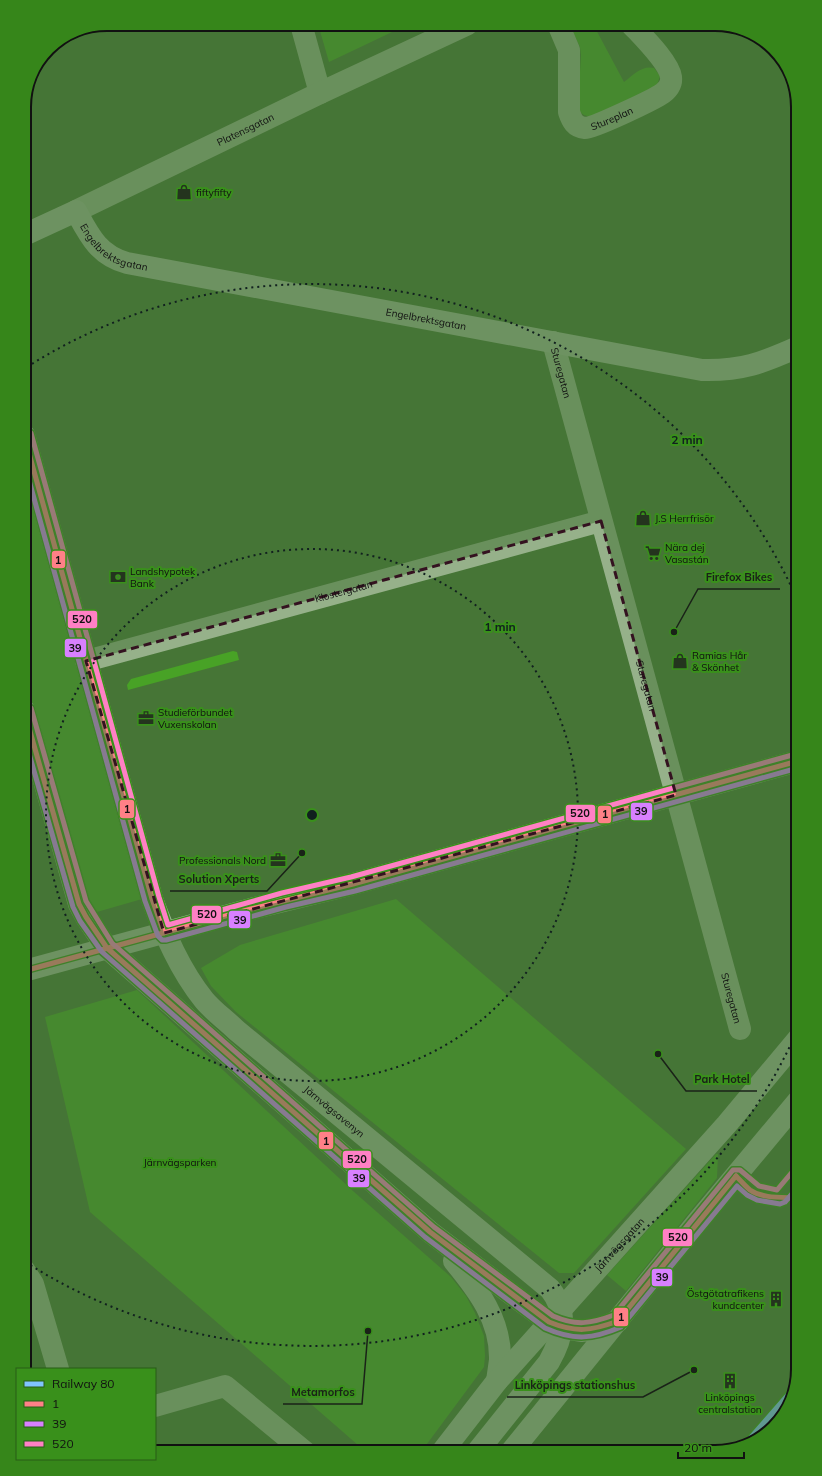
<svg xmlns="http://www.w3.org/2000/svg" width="822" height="1476" font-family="Mulish,sans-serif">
	<rect width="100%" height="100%" fill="#467536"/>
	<g fill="#48a226">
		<path d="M 318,24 L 409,24 L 329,62 Z"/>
		<path d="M 569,24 L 593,24 L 624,82 C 633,75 642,65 654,68 L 660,76 L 657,85 L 596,116 C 587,117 580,116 578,106 L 581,55 L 580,47 Z"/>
		<path d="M 24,473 L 142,899 L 90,914 L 24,677 Z"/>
		<path d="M 233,651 L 237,652 L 239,660 L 128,690 L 127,685 L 131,679 Z"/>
		<path d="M 396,899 L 686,1149 L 574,1273 L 559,1273 L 236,1012 L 211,986 L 201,968 L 240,945 Z"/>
		<path d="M 137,990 L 353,1191 L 451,1277 L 466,1296 L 475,1313 L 484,1336 L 485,1356 L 484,1367 L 421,1452 L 366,1452 L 90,1212 L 45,1017 Z"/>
		<path d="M 716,1154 L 718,1154 L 717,1178 L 626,1291 L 607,1275 Z"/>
	</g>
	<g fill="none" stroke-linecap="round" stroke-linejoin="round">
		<g stroke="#96b18a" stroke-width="22">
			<path d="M 301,24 L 320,93"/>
			<path id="s1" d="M 558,24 L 569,50 L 569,112 C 572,121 575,127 585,128 C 594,128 655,99 663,93 C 668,89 672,84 671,77 C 669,62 642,36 631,24"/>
			<path id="s2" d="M 76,211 L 320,93 L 468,24"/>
			<path id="s3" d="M 553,342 L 740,1029"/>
			<path id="s4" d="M 86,661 L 601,521"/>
			<path d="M 24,1270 L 33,1284 L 58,1369"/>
			<path d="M 155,1406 L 225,1386 L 305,1452"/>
		</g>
		<g stroke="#9db794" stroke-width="22">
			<path id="s5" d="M 24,235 L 76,211 C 89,235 98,255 127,263 L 702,370 C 742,371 762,363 798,347"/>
			<path id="s6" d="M 24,435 L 152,899 C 165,935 180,970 204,1000 C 213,1011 226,1020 236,1030 L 550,1289 C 569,1313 563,1337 549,1362 L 477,1452"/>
			<path d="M 24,710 L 79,904 L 86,917 L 107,948 L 430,1232 L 522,1302 L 549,1322 L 562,1328 L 581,1331 L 598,1329 L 618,1321"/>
			<path d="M 24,971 L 251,909 L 353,884 L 798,761"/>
			<path d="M 454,1261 C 478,1290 501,1320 500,1360 C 499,1367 498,1374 497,1381"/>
			<path id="s7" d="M 442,1452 L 497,1381 L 727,1124 L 798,1039"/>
			<path d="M 511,1452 L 698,1221 L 798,1101"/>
		</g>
		<defs>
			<g id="bus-1">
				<path d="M 24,435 L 152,899 L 164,933"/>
				<path d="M 24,710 L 79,904 L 86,917 L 107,948 L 430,1232 L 549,1322 C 576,1333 591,1331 618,1321 L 736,1176"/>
				<path d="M 24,971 L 251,909 L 353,884 L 798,761"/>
				<path d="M 736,1176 C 741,1181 745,1186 750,1190 C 763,1199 783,1197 798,1198"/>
			</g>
			<g id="bus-2">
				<path d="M 24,462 L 145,901 L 158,936 L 162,940 L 166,940 L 286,907 L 355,891 L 798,768"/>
				<path d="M 24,736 L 73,907 L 80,921 L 102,952 L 425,1237 L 545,1328 C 574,1341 593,1339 621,1327 L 737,1186 L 747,1195 L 757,1200 L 780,1204 L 785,1202 L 798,1187"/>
			</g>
			<g id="bus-3">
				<path d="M 31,433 L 159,897 L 168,925 L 282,893 L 351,877 L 796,754"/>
				<path d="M 31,708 L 86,901 L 112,943 L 434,1227 L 553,1316 C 576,1326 590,1324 614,1315 L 733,1170 L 740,1170 L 759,1186 L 777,1190 L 793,1171"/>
			</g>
		</defs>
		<use href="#bus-1" stroke="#39901b" stroke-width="8"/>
		<use href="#bus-2" stroke="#39901b" stroke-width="8"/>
		<use href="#bus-3" stroke="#39901b" stroke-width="8"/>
		<use href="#bus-1" stroke="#ff8087" stroke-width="5"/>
		<use href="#bus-2" stroke="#d880ff" stroke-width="5"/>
		<use href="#bus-3" stroke="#ff80c5" stroke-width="5"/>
		<defs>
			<path id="rail-1" d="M 744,1446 L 792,1391"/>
		</defs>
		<use href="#rail-1" stroke="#39901b" stroke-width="9"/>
		<use href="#rail-1" stroke="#80c4ff" stroke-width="6"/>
	</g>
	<path d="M0 0H822V1476H0ZM 601,521 L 676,795 L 164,933 L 86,661 Z" fill="#467536" fill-opacity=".55" fill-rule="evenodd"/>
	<path fill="none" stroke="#341220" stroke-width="3" stroke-dasharray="8 5" stroke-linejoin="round" d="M 601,521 L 676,795 L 164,933 L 86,661 Z"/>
	<g fill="none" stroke="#11201f" stroke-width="2" stroke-dasharray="2 4">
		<circle cx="312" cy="815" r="266"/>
		<path d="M797 1031A531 531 0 0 1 27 1263M27 367A531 531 0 0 1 797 599"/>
	</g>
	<defs>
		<symbol id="shop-bare" viewBox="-9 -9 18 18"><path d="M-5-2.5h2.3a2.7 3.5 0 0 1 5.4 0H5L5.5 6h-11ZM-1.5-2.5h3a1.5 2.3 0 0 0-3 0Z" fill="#24341e" stroke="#39901b" stroke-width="2.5" paint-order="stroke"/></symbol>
		<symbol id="supermarket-bare" viewBox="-9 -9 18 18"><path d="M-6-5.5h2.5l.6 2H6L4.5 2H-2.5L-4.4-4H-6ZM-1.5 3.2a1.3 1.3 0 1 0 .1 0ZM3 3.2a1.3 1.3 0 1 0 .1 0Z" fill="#24341e" stroke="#39901b" stroke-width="2.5" paint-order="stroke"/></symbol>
		<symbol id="bank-bare" viewBox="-9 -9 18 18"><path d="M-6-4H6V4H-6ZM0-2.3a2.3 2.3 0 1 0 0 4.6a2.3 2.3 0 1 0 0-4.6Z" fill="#24341e" stroke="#39901b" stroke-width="2.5" paint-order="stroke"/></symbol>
		<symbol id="office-bare" viewBox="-9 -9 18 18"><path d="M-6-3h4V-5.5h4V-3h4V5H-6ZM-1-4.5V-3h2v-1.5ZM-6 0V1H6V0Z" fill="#24341e" stroke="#39901b" stroke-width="2.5" paint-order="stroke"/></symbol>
		<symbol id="building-bare" viewBox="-9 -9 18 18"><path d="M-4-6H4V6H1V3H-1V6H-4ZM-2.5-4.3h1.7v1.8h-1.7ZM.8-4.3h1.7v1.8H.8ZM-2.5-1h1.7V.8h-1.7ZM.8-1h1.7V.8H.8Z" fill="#24341e" stroke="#39901b" stroke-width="2.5" paint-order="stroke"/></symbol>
	</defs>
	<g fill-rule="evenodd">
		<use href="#shop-bare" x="173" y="181" width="22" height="22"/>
		<use href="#shop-bare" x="632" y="507" width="22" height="22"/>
		<use href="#supermarket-bare" x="642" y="542" width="22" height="22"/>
		<use href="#bank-bare" x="107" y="566" width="22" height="22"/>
		<use href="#shop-bare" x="669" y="650" width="22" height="22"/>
		<use href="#office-bare" x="135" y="707" width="22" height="22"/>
		<use href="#office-bare" x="267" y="849" width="22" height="22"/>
		<use href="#building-bare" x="765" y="1288" width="22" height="22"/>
		<use href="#building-bare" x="719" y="1370" width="22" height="22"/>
	</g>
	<g text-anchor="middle" stroke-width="4" stroke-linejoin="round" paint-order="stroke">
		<g font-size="10" fill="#111" stroke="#39901b">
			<text dy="4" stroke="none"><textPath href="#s1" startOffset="143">Stureplan</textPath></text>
			<text dy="4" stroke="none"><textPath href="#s2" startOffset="188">Platensgatan</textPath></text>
			<text dy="4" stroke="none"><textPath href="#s5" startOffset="113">Engelbrektsgatan</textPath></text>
			<text dy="4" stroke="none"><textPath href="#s5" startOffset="437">Engelbrektsgatan</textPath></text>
			<text dy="4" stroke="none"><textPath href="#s3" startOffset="32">Sturegatan</textPath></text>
			<text dy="4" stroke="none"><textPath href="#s4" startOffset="267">Klostergatan</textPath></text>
			<text dy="4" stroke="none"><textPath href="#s3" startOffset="356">Sturegatan</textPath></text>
			<text dy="4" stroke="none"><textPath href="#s3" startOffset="680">Sturegatan</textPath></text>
			<text dy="4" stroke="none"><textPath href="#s6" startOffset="767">Järnvägsavenyn</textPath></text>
			<text dy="4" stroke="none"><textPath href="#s7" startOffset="273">Järnvägsgatan</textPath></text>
		</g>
		<g font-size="10" fill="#111" stroke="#39901b" text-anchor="start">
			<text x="196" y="196">fiftyfifty</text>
			<text x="655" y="522">J.S Herrfrisör</text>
			<text x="665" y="551">Nära dej<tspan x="665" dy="12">Vasastán</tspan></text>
			<text x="130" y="575">Landshypotek<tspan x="130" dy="12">Bank</tspan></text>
			<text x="692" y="659">Ramias Hår<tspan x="692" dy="12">&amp; Skönhet</tspan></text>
			<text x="158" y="716">Studieförbundet<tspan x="158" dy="12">Vuxenskolan</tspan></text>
			<text x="266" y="864" text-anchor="end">Professionals Nord</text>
			<text x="764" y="1297" text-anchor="end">Östgötatrafikens<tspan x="764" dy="12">kundcenter</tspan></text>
			<text x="730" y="1401" text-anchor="middle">Linköpings<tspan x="730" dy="12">centralstation</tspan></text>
		</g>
		<g font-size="10" fill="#111" stroke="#39901b">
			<text x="180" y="1166">Järnvägsparken</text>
		</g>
	</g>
	<path d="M0 0H822V1476H0ZM107 31H715A76 76 0 0 1 791 107V1369A76 76 0 0 1 715 1445H107A76 76 0 0 1 31 1369V107A76 76 0 0 1 107 31Z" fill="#36861a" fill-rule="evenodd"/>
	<path fill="none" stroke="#111" stroke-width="2" d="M107 31H715A76 76 0 0 1 791 107V1369A76 76 0 0 1 715 1445H107A76 76 0 0 1 31 1369V107A76 76 0 0 1 107 31Z"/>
	<circle cx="312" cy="815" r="6" fill="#11201f" stroke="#39901b" stroke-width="2"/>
	<g font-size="12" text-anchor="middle" font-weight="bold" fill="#11201f" stroke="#39901b" stroke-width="4" stroke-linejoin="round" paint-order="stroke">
		<text x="687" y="444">2 min</text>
		<text x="500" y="631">1 min</text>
	</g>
	<path fill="none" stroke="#1a2218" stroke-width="1.5" d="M674 632L698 589H780M302 853L267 891H170M658 1054L686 1091H757M694 1370L643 1397H507M368 1331L362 1404H283"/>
	<g fill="#1a2218" stroke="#39901b" stroke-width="1.5">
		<circle cx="674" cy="632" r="4"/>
		<circle cx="302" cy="853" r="4"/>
		<circle cx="658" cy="1054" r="4"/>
		<circle cx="694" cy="1370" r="4"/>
		<circle cx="368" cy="1331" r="4"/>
	</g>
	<g font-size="11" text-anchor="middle" font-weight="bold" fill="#1a2218" stroke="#39901b" stroke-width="4" stroke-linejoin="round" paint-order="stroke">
		<text x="739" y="581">Firefox Bikes</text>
		<text x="219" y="883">Solution Xperts</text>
		<text x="722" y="1083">Park Hotel</text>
		<text x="575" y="1389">Linköpings stationshus</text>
		<text x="323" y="1396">Metamorfos</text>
	</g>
	<g stroke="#39901b" stroke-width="1.5">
		<rect x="51" y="550" width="15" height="19" rx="4" fill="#ff8087"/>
		<rect x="67" y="610" width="31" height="19" rx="4" fill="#ff80c5"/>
		<rect x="64" y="638" width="23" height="20" rx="4" fill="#d880ff"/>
		<rect x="119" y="799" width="16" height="20" rx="4" fill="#ff8087"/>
		<rect x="630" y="802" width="23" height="19" rx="4" fill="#d880ff"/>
		<rect x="565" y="804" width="31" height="19" rx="4" fill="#ff80c5"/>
		<rect x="597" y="805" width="15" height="19" rx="4" fill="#ff8087"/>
		<rect x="191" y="905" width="31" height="19" rx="4" fill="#ff80c5"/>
		<rect x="228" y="910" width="23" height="19" rx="4" fill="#d880ff"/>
		<rect x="318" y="1131" width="16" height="19" rx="4" fill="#ff8087"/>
		<rect x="342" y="1150" width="30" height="19" rx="4" fill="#ff80c5"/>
		<rect x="347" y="1169" width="23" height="19" rx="4" fill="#d880ff"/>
		<rect x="662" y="1228" width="31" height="19" rx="4" fill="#ff80c5"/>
		<rect x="651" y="1268" width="22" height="19" rx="4" fill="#d880ff"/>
		<rect x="613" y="1307" width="16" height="20" rx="4" fill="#ff8087"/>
	</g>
	<g font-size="11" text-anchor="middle" font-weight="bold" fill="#111">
		<text x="58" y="564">1</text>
		<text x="82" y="623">520</text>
		<text x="75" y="652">39</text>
		<text x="127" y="813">1</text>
		<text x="641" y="815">39</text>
		<text x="580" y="817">520</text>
		<text x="605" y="818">1</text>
		<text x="207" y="918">520</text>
		<text x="240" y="924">39</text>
		<text x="326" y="1145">1</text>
		<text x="357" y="1163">520</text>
		<text x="359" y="1182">39</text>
		<text x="678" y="1241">520</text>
		<text x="662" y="1281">39</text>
		<text x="621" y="1321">1</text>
	</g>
	<rect x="16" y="1368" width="140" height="92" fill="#39901b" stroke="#295d17"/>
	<rect x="24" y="1381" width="20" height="6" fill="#80c4ff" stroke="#295d17"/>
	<text x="52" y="1388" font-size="12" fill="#111111">Railway 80</text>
	<rect x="24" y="1401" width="20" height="6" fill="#ff8087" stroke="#295d17"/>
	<text x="52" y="1408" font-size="12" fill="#111111">1</text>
	<rect x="24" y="1421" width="20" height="6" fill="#d880ff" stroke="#295d17"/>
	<text x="52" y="1428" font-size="12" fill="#111111">39</text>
	<rect x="24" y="1441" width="20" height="6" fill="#ff80c5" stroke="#295d17"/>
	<text x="52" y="1448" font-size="12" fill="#111111">520</text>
	<path d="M678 1452v6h66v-6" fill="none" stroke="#111111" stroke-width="2"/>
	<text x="684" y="1452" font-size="12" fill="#111111" stroke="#39901b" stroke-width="3" paint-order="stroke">20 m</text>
</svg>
